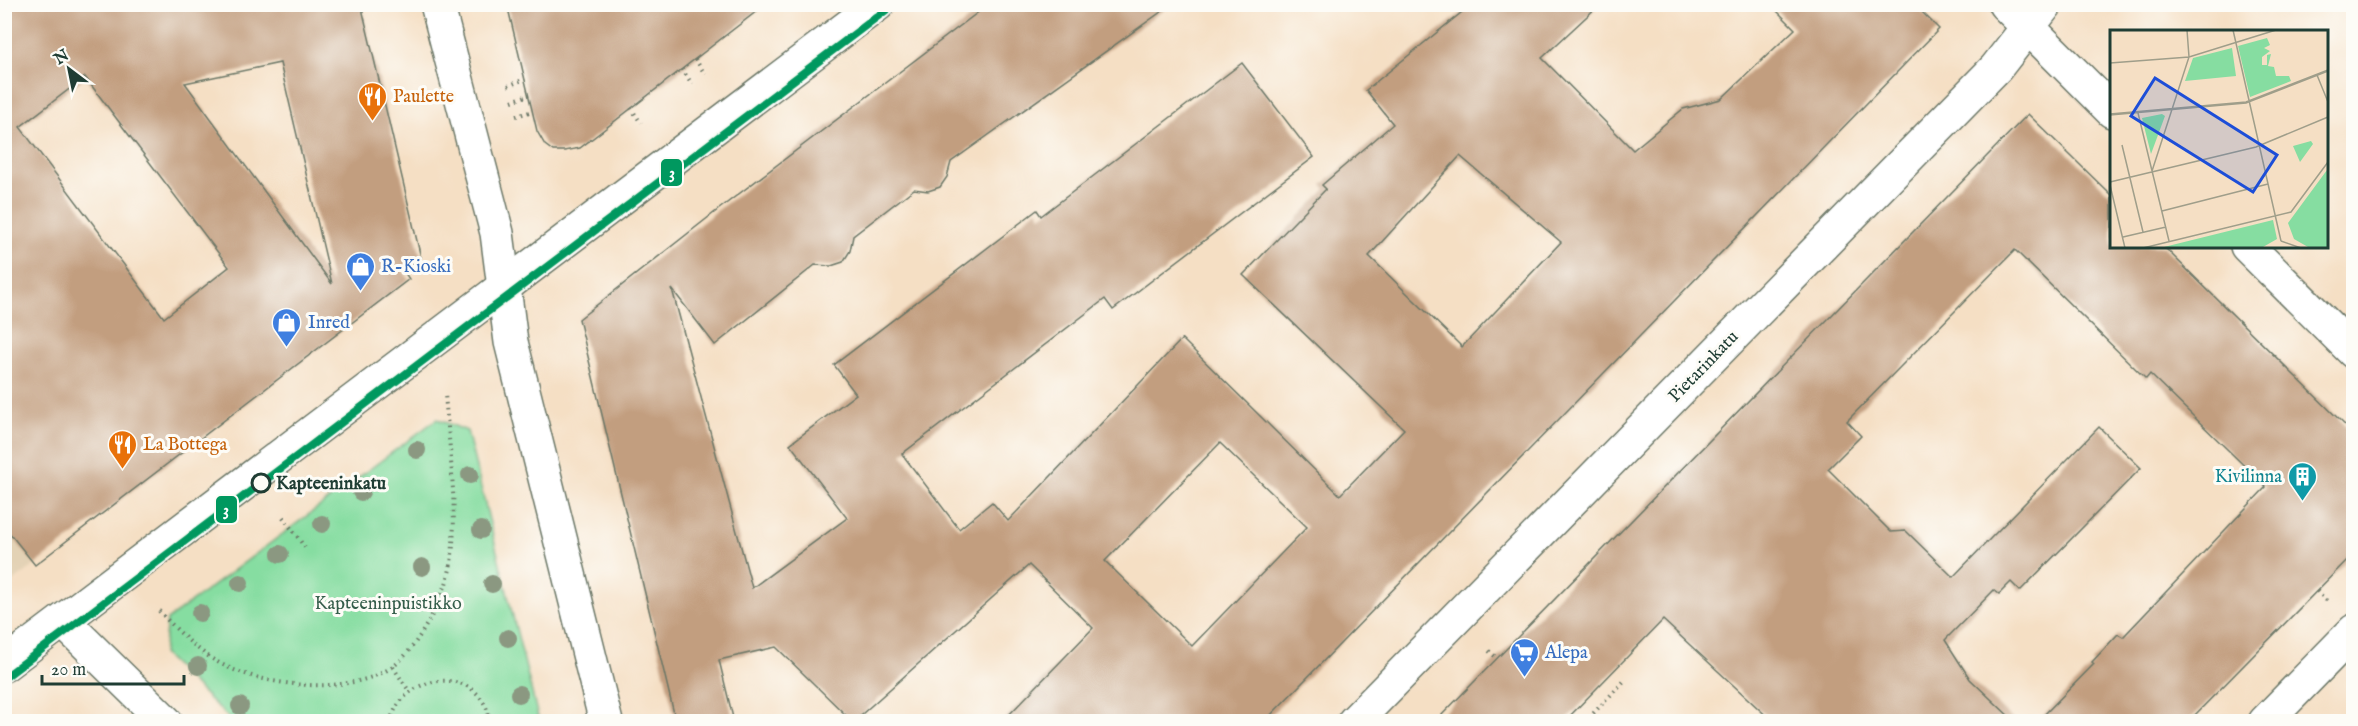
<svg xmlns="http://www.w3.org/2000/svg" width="2358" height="726" font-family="'IM FELL English',serif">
	<rect width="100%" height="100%" fill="#fdfcf7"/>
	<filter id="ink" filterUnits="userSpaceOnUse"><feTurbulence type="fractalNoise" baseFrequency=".0167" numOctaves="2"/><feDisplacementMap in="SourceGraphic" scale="12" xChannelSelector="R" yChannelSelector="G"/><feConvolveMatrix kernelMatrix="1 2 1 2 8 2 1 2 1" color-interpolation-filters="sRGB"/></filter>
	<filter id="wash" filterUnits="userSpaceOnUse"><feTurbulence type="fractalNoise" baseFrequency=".008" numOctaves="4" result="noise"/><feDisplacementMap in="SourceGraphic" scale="24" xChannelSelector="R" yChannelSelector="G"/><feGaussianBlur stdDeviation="1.35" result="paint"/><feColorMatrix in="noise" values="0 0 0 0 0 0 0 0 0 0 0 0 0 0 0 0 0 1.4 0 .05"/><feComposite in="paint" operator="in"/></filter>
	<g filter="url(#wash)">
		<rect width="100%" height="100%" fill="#f5dfc4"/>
		<path fill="#e3d2b5" d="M 5,526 L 35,565 L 5,588 Z"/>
		<path fill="#86dda1" stroke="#528d6a" stroke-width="1.5" d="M 437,419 L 467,431 L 539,721 L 232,721 L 163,654 L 167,620 Z"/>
		<g id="blocks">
			<g fill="#c29e7f" fill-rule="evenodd">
				<path d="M 4,4 L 361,4 L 421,258 L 403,270 L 409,279 L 35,565 L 4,526 ZM 280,63 L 332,284 L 185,83 ZM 85,77 L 229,267 L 164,318 L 20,127 Z"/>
				<path d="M 507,4 L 766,4 L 580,148 L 564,151 L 553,151 L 545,145 L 537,131 Z"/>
				<path d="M 989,4 L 1172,4 L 951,162 L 947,177 L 940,187 L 928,191 L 914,189 L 853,236 L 850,251 L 843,262 L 831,266 L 815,265 L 715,345 L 672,289 L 752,588 L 847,518 L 790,444 L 856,394 L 834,365 L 1037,210 L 1041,216 L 1242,63 L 1314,157 L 1113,310 L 1105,299 L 902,454 L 959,529 L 992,502 L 1008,521 L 1182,339 L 1340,495 L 1404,429 L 1243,275 L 1326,189 L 1322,185 L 1393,124 L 1366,90 L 1472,4 L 1600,4 L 1542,58 L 1633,150 L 1683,109 L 1721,99 L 1795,29 L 1770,4 L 1914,4 L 1939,29 L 1264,722 L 1002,722 L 1093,628 L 1029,565 L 853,722 L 776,647 L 719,660 L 734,722 L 676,722 L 579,319 L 719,209 ZM 1460,156 L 1561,242 L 1462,347 L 1369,256 ZM 1220,443 L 1307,527 L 1192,646 L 1105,561 Z"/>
				<path d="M 2028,114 L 2112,196 L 2112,246 L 2163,246 L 2354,434 L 2354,553 L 2188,722 L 2037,722 L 2094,664 L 2092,662 L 2118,634 L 2123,637 L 2266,487 L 2150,374 L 2146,379 L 2015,250 L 1847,421 L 1861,436 L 1828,469 L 1891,532 L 1906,531 L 1953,577 L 2099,427 L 2141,468 L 2020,591 L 2011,582 L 1999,594 L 1994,590 L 1945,640 L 1970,679 L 2015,722 L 1773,722 L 1663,620 L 1564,722 L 1435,722 Z"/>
			</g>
		</g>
	</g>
	<g filter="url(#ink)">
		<use href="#blocks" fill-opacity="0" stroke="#6a7666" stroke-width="1.5"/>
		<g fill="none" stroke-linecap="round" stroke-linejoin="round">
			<defs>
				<g id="minor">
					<path d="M 437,4 L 497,233 L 511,342 L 606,722"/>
					<path d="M 2005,4 L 2112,111"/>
					<path d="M 2247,246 L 2354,352"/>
					<path d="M 63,621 L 166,722"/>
					<path d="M 1354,722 L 1996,68 L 2046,4"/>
					<path d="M 2265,722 L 2354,631"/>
				</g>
				<path id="tertiary" d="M 4,665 L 878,4"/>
			</defs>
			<use href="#minor" stroke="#6a7666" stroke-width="36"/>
			<use href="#tertiary" stroke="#6a7666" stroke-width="36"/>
			<g stroke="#6a7666" stroke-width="4" stroke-dasharray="1.5 4.5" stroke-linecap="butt">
				<path d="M 695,59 L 705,74"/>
				<path d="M 682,69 L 692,84"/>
				<path d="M 508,86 L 525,79"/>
				<path d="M 512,101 L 529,95"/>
				<path d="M 631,108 L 641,123"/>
				<path d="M 516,116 L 533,111"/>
				<path d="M 283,517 L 306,549"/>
				<path d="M 2317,591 L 2327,601"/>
				<path d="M 159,611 C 178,631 197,651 221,664 C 266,687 349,696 392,667 C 413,654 438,607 446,584 C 462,537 449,446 445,394"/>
				<path d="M 1489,651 L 1497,658"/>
				<path d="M 393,667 L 409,691"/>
				<path d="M 390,722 C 405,669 483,665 490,722"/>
				<path d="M 1585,722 L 1626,679"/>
			</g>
			<use href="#minor" stroke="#fff" stroke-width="33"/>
			<use href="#tertiary" stroke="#fff" stroke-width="33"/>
			<defs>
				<path id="tram-1" d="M 4,678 L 894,4"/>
			</defs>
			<use href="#tram-1" stroke="#fdfcf7" stroke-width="12"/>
			<use href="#tram-1" stroke="#00985f" stroke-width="8"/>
		</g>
		<g fill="#8b9881">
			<circle cx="417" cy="450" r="9"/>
			<circle cx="470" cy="475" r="9"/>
			<circle cx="361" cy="492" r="9"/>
			<circle cx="322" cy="524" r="9"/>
			<circle cx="481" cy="530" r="9"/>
			<circle cx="280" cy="554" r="9"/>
			<circle cx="422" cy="567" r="9"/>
			<circle cx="240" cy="583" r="9"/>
			<circle cx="492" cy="584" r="9"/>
			<circle cx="200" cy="613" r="9"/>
			<circle cx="508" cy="638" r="9"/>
			<circle cx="198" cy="666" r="9"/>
			<circle cx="519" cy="694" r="9"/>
			<circle cx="240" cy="706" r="9"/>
		</g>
	</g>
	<defs>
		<symbol id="restaurant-pin" viewBox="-11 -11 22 30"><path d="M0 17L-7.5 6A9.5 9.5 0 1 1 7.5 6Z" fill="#e8710a" stroke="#fdfcf7"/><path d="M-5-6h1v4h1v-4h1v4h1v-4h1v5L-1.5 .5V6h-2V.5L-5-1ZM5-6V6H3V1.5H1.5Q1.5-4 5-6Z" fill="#fff"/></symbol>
		<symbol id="shop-pin" viewBox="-11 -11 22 30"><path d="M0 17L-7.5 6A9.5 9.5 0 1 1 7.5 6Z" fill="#3f7fe0" stroke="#fdfcf7"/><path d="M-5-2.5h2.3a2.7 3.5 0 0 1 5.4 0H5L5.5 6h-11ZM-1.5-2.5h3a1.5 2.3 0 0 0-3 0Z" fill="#fff"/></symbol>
		<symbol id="building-pin" viewBox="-11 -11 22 30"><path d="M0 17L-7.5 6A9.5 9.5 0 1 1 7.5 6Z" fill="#0f9aa8" stroke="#fdfcf7"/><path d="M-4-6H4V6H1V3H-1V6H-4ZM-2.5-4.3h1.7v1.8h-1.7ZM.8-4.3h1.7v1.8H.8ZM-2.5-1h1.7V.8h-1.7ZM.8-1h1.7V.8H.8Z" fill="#fff"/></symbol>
		<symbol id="supermarket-pin" viewBox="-11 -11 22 30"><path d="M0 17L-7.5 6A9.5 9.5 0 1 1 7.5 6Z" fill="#3f7fe0" stroke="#fdfcf7"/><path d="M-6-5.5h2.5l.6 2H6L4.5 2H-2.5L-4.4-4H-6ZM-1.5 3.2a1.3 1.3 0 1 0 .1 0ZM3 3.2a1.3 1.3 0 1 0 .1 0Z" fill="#fff"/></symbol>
	</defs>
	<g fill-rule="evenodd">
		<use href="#restaurant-pin" x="356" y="80" width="33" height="45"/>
		<use href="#shop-pin" x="344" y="250" width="33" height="45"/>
		<use href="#shop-pin" x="270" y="306" width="33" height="45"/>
		<use href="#restaurant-pin" x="106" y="428" width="33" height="45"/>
		<use href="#building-pin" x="2286" y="460" width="33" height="45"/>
		<use href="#supermarket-pin" x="1508" y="636" width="33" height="45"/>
	</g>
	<circle fill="#fdfcf7" stroke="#1f3d34" stroke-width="3" cx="261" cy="483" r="9"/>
	<g text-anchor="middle" stroke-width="6" stroke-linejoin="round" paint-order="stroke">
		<g font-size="18" fill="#c56008" stroke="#fdfcf7" text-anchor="start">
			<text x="393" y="102">Paulette</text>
			<text x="143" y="450">La Bottega</text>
		</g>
		<g font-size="18" fill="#366cbe" stroke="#fdfcf7" text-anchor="start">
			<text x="381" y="272">R-Kioski</text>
			<text x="308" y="328">Inred</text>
			<text x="1545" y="658">Alepa</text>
		</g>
		<g font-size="18" fill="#1f3d34" stroke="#fdfcf7">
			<text transform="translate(1703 366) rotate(-46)" y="6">Pietarinkatu</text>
		</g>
		<g font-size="18" fill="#0d838f" stroke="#fdfcf7" text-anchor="end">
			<text x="2282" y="482">Kivilinna</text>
		</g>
		<g font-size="18" font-weight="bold" fill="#1f3d34" stroke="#fdfcf7" text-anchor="start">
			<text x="276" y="489">Kapteeninkatu</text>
		</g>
		<g font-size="18" fill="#345d4a" stroke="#fdfcf7">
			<text x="388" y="609">Kapteeninpuistikko</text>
		</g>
	</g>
	<g transform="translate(2110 30)">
		<rect width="218" height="218" fill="#f5dfc4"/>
		<path d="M 157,8 L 160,15 L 154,18 L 160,21 L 152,27 L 152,35 L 157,35 L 157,25 L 161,24 L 158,36 L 164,37 L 166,46 L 179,46 L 181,51 L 140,67 L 128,16 ZM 122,18 L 126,46 L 75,51 L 83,28 ZM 52,84 L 55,86 L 41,124 L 32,88 ZM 201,111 L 203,114 L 190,132 L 183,116 ZM 217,140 L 217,217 L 198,217 L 184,209 L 178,193 ZM 163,190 L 167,209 L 153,217 L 54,217 Z" fill="#86dda1"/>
		<path fill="none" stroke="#9f9e8a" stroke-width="1.5" d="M 123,0 L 171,211M 0,33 L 79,27 L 166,0M 207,45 L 218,72M 28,83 L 59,211M 0,84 L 136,72 L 218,40M 0,85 L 136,73 L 218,41M 12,115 L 33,202M 42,141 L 79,27 L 77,0M 0,152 L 146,117 L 218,87M 0,155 L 15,218M 52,181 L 158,154M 13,207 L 56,197M 171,211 L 191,218M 33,218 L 181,182 L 218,132"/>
		<path fill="#1d4ed8" fill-opacity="0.15" stroke="#1d4ed8" stroke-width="3" d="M 45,48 L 167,125 L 143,162 L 21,86 Z"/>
		<rect width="218" height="218" fill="none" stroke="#1f3d34" stroke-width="3"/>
	</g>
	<g stroke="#fdfcf7" stroke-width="2">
		<rect x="660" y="158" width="23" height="29" rx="6" fill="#00985f"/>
		<rect x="215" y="495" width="23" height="29" rx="6" fill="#00985f"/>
	</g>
	<g font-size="16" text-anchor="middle" font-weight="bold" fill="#fff">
		<text x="672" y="178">3</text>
		<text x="226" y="515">3</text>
	</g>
	<rect width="2358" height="726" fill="none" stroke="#fdfcf7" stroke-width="24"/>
	<g transform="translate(69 69) rotate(328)" stroke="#fdfcf7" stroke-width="4.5" paint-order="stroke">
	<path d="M0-4.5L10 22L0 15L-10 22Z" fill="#1f3d34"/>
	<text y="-9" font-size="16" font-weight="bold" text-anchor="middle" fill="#1f3d34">N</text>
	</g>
	<path d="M42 675v9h142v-9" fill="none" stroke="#1f3d34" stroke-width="3"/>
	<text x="51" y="675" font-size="18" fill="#1f3d34" stroke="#fdfcf7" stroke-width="4.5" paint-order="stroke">20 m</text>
</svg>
